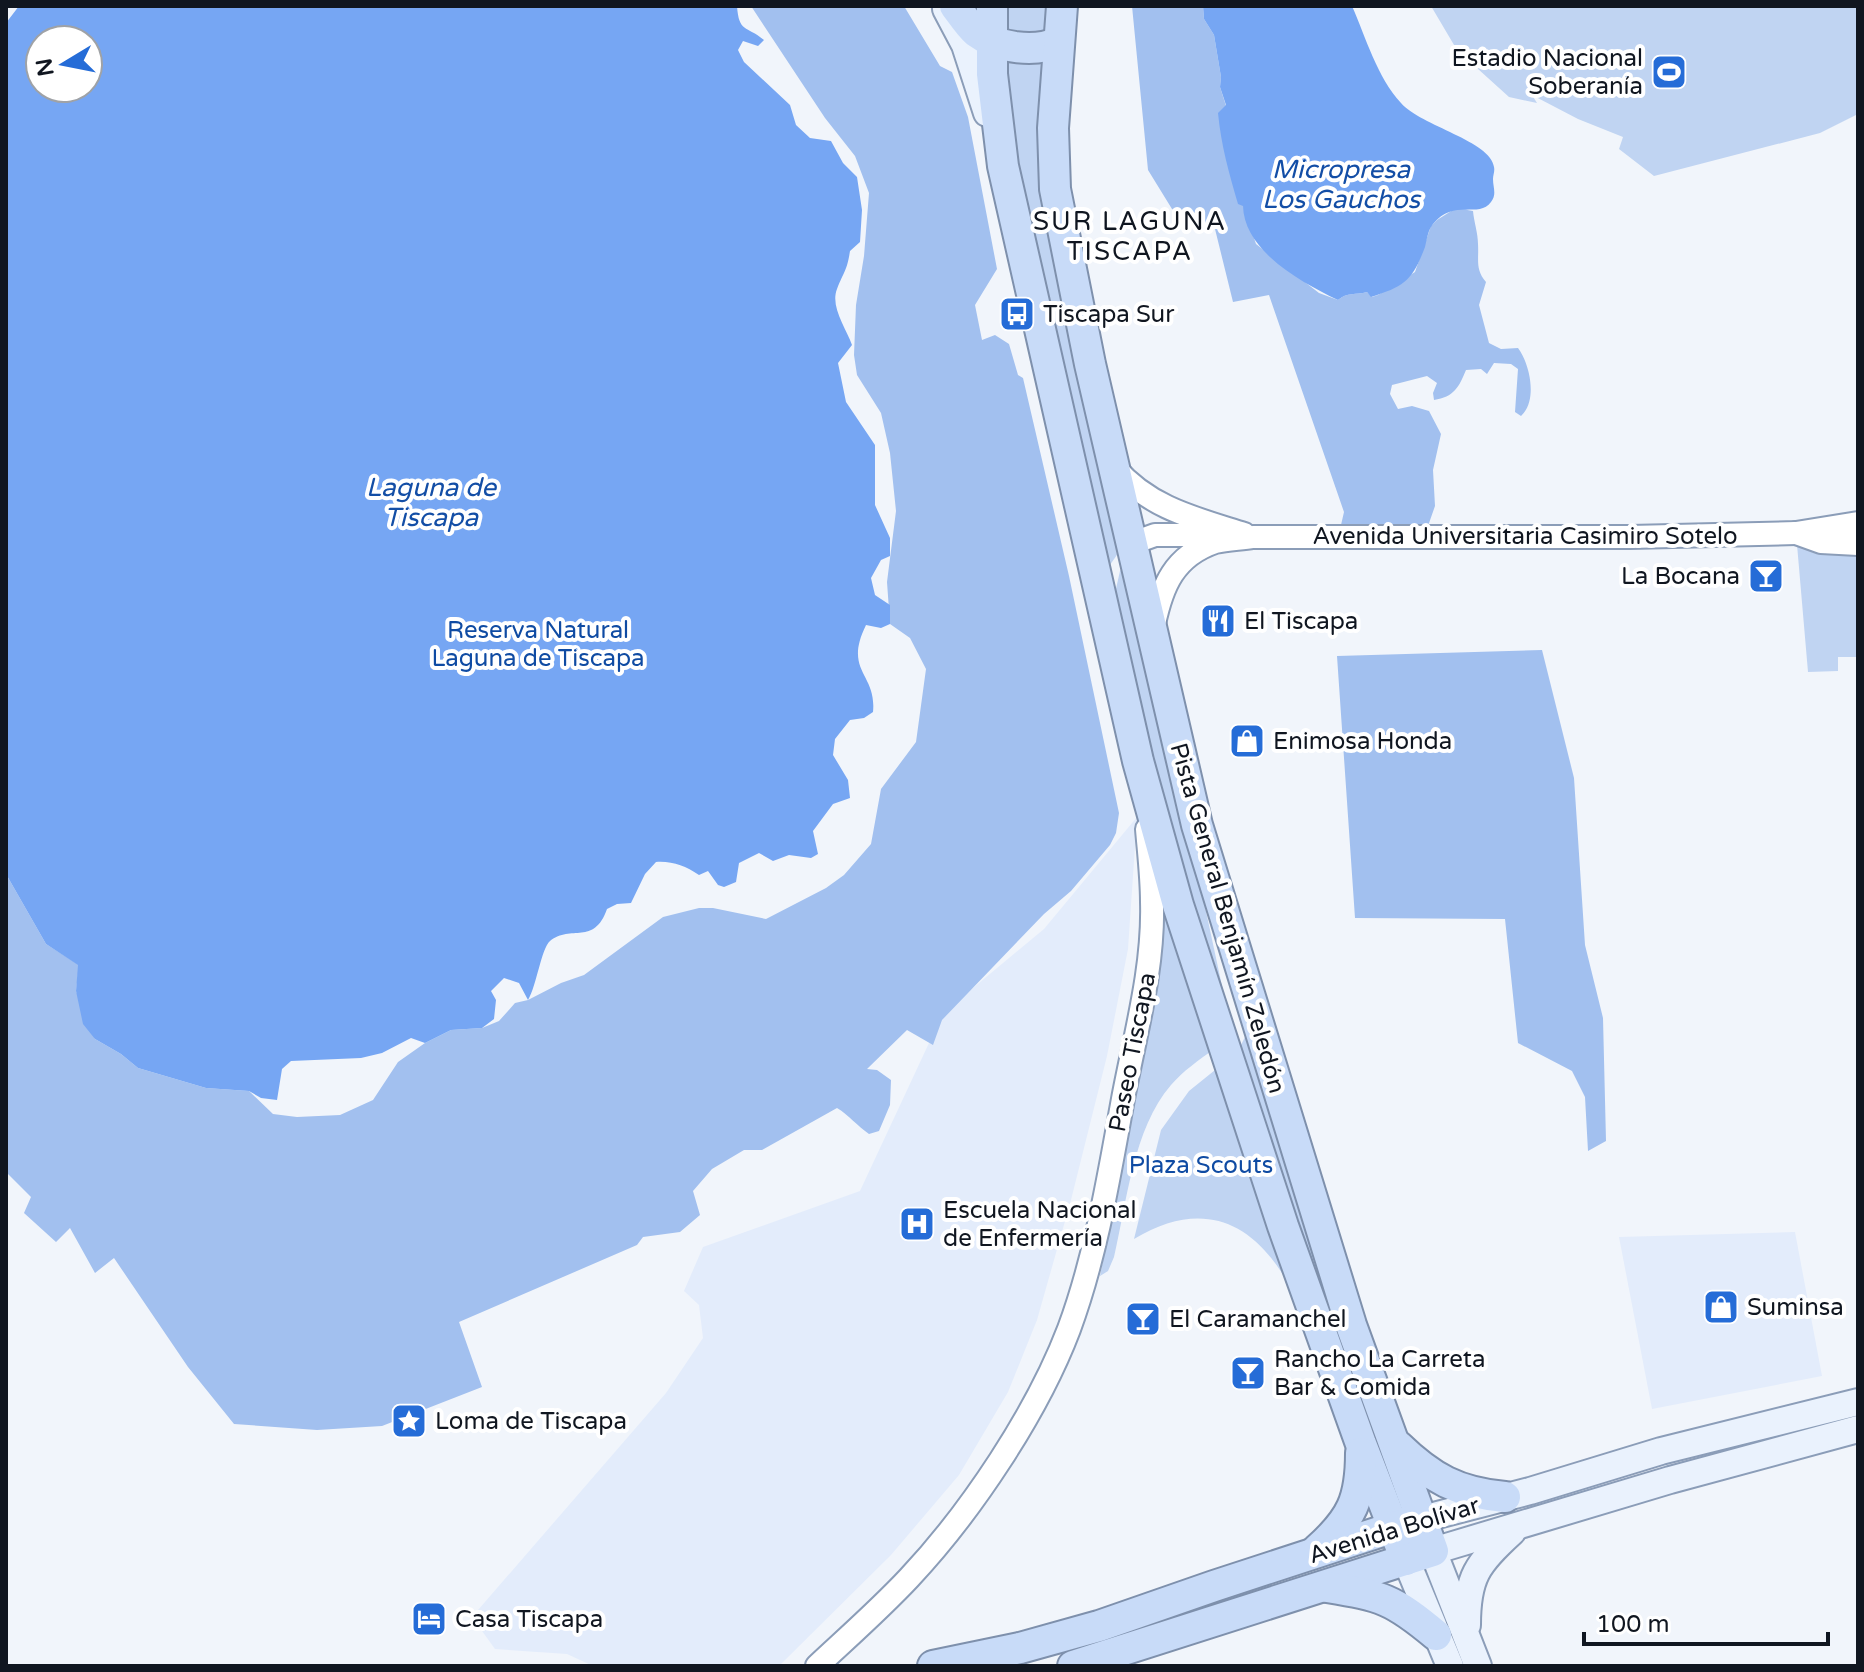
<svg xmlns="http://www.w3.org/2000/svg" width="1864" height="1672" font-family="'Varela Round',sans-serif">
	<rect width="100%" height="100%" fill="#f1f5fb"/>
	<g fill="#e3ecfb">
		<path d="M 1137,817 L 1128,949 L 1107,1056 L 1071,1200 L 1037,1320 L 1008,1392 L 959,1475 L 891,1555 L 779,1666 L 593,1666 L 567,1654 L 495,1649 L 472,1617 L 666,1393 L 703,1338 L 699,1305 L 684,1291 L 703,1247 L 860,1191 L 943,1013 L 1044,929 Z"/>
		<path d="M 1795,1232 L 1822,1376 L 1652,1409 L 1619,1237 Z"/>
	</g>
	<g fill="#c0d4f2">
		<path d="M 998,6 L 1055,6 L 1054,31 L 1009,38 Z"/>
		<path d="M 1431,6 L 1858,6 L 1858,114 L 1820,133 L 1654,176 L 1619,149 L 1623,137 L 1578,119 L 1532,95 L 1537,103 L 1509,97 L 1457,50 Z"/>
		<path d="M 1003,51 L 1042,55 L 1124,545 L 1107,569 L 1008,124 Z"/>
		<path d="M 1796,533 L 1858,544 L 1858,657 L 1838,657 L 1838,671 L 1808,672 Z"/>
		<path d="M 1127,561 L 1174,762 L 1228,1014 L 1225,1016 L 1148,744 L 1115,593 L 1120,571 Z"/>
		<path d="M 1165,898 L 1214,1049 C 1199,1060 1183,1071 1171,1085 C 1133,1129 1127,1202 1114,1257 L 1108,1271 L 1100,1276 L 1149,1026 Z"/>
		<path d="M 1247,1033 L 1402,1510 L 1352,1383 L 1237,1053 Z"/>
		<path d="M 1220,1066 L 1289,1285 C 1253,1219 1200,1199 1134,1239 L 1161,1130 L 1189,1091 Z"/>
	</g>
	<g fill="#a2c0ef">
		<path d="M 751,6 L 904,6 L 940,66 L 952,72 L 968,117 L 997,269 L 975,305 L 982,340 L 995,335 L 1009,344 L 1018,375 L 1023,378 L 1069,576 L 1119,813 L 1116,833 L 1110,845 L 1071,891 L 1044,914 L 942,1020 L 933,1045 L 907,1030 L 867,1069 L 877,1070 L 891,1080 L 890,1105 L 879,1131 L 869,1134 C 857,1126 849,1115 837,1108 L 762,1150 L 744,1150 L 712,1169 L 693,1191 L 700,1215 L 680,1232 L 643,1237 L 637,1245 L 459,1322 L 482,1387 L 382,1426 L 317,1430 L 234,1424 L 188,1367 L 114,1258 L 95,1273 L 70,1228 L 56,1242 L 24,1213 L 31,1197 L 6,1172 L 6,874 L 46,944 L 79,965 L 76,991 L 95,1039 L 121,1054 L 138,1068 L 206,1088 L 249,1091 L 273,1114 L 297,1117 L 340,1115 L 373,1100 L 398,1062 L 425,1043 L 451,1030 L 482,1028 L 499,1021 L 515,1003 L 528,1000 L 561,983 L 584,975 L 663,917 L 699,908 L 713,908 L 766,919 L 826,888 L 844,875 L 871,844 L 881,789 L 916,742 L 926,669 L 910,638 L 890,624 L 887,582 L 896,511 L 890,453 L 881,413 L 857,375 L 854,355 L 856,305 L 864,256 L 869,193 L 855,156 L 825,118 Z"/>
		<path d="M 1132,6 L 1203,6 L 1204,19 L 1214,35 L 1221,77 L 1220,87 L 1226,106 L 1243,205 L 1256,244 L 1319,293 L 1338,300 C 1347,292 1356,295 1367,292 L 1372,297 L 1378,295 L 1415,272 L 1431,226 L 1437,220 L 1456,208 L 1473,211 C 1474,222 1478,233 1478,244 C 1479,260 1475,269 1486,282 L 1479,305 L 1489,343 L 1501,349 L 1518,348 C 1530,364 1538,401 1521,416 L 1515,412 L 1518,369 L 1511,364 L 1494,363 L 1487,374 L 1481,369 L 1466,370 C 1459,387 1454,397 1434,400 L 1433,393 L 1437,383 L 1427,376 L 1392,385 L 1390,394 L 1398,409 L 1412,406 L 1429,411 L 1441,434 L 1433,470 L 1435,506 L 1428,526 L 1338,538 L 1344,512 L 1269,295 L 1233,302 L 1215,229 L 1172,209 L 1148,170 Z"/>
		<path d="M 1542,650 L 1574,778 L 1585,945 L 1603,1018 L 1606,1141 L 1588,1151 L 1585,1097 L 1572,1071 L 1518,1043 L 1505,919 L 1355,918 L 1337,656 Z"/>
	</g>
	<g fill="#76a6f3" fill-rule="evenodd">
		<path d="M 19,6 L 737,6 C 739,33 746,25 764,40 L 758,46 L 743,41 L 738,50 L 744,62 L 790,105 L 796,125 L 810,138 L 831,141 L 843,163 L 857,177 L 862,210 L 860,242 L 850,251 C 847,271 844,271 837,289 C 830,307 846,328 852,345 L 838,363 L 846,402 L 875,445 L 875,505 L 890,538 L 890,556 L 881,560 L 871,578 L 875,595 L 890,605 L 890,624 L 881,628 L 866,625 C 843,672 877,673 873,712 L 864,718 L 850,720 L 835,739 L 833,755 L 848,780 L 850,798 L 833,804 L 813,831 L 818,854 L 811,858 L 789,855 L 773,861 L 759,853 L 739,863 L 736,882 L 724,887 L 718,885 L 708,871 L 699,875 C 685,866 673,861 656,862 L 645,874 L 631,903 L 617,904 L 607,909 C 594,946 571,924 550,941 C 541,949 537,985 528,1000 L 519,983 L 504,978 L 491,991 L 496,1000 L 494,1019 L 482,1028 L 451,1030 L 425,1043 L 411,1038 L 382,1053 L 361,1058 L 291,1061 L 282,1069 L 277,1100 L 261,1098 L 249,1091 L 206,1088 L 138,1068 L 121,1054 L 95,1039 L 83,1024 L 76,991 L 78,965 L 46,944 L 6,874 L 6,23 ZM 40,40 L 88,40 L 88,88 L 40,88 Z"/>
		<path d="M 1203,6 L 1352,6 C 1366,38 1377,77 1401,103 C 1421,126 1491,141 1494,167 C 1495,171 1493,175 1493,179 C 1493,188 1497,194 1491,202 C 1479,219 1454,198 1433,224 C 1428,230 1427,239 1425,247 C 1412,281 1405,286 1371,297 L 1367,292 C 1356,295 1347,292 1338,300 C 1302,283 1244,251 1243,206 L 1238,204 C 1229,173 1221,145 1218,113 L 1226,105 L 1220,87 L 1221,77 L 1214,35 L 1204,19 Z"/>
	</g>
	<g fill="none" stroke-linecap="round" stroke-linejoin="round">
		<defs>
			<g id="tertiary">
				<path d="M 1115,468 C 1149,508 1197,519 1244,534"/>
				<path d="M 1796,533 L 1821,542 L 1858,544"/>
				<path d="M 1133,543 L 1155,535 L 1220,535"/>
				<path d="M 1154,624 C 1162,586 1174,556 1215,542 C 1227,539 1241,539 1253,537 L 1630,537 L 1796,533 L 1858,523"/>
				<path d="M 817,1666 C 848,1637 880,1609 909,1578 C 971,1512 1037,1413 1069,1329 C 1096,1256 1109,1176 1123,1099 C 1135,1035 1154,968 1152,902 C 1152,878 1149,853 1147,829"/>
			</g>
			<g id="secondary">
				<path d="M 946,9 L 965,45 L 987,113"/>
				<path d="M 1422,1519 L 1530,1491 L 1661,1451 L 1858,1402"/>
				<path d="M 1406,1560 L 1450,1666"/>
				<path d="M 1467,1625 C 1467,1577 1477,1564 1512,1532"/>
				<path d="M 1478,1666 L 1433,1551 L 1670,1480 L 1858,1429"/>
			</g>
			<g id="trunk">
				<path d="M 955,6 C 962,15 968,25 976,32 C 997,48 1035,53 1058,42"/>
				<path d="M 992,6 L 992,74 L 1003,166 L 1138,761 L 1178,905 L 1283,1226 L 1361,1444 L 1406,1560"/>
				<path d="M 1062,6 L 1053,128 L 1055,189 L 1090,364 L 1197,825 L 1351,1325 L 1433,1551 L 1073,1666"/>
				<path d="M 1398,1446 C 1431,1478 1458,1493 1505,1497"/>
				<path d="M 1317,1550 C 1352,1519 1361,1499 1361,1453"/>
				<path d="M 1327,1587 C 1382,1596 1393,1599 1436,1635"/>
				<path d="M 933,1666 L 1020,1648 L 1099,1626 L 1214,1586 L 1413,1521"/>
			</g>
		</defs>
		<use href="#tertiary" stroke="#8b9db8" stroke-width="26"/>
		<use href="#secondary" stroke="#8b9db8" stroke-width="30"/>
		<use href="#trunk" stroke="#7e90ac" stroke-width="34"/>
		<use href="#tertiary" stroke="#fff" stroke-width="22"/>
		<use href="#secondary" stroke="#eaf2fd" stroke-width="26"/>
		<use href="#trunk" stroke="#c8dbf8" stroke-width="30"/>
	</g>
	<defs>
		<symbol id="stadium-square" viewBox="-11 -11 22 22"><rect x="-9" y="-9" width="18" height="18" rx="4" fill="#256cd7" stroke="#fff"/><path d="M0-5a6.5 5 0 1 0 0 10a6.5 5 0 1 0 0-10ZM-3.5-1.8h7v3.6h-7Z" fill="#fff"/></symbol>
		<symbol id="bus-square" viewBox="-11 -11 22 22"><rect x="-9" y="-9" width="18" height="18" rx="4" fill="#256cd7" stroke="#fff"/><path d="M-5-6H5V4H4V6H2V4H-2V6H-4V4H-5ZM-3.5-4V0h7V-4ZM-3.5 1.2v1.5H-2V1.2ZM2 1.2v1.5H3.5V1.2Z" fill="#fff"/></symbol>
		<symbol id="bar-square" viewBox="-11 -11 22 22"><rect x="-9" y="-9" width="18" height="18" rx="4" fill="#256cd7" stroke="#fff"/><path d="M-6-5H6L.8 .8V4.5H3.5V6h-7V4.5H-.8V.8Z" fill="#fff"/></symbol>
		<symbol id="restaurant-square" viewBox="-11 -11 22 22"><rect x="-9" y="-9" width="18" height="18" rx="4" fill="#256cd7" stroke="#fff"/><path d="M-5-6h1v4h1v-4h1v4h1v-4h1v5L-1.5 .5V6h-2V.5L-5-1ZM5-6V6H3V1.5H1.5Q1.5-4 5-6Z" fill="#fff"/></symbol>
		<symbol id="shop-square" viewBox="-11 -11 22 22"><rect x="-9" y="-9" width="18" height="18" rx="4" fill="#256cd7" stroke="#fff"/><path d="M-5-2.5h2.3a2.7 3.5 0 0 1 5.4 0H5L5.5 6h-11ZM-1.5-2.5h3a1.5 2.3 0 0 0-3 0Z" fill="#fff"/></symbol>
		<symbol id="hospital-square" viewBox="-11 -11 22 22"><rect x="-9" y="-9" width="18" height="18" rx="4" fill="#256cd7" stroke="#fff"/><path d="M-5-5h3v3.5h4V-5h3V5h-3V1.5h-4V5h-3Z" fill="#fff"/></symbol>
		<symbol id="sight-square" viewBox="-11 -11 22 22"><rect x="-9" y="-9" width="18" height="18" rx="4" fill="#256cd7" stroke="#fff"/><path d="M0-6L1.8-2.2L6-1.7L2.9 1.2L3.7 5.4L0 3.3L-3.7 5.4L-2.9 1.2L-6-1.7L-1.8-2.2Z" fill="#fff"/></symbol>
		<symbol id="hotel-square" viewBox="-11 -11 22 22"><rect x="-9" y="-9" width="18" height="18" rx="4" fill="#256cd7" stroke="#fff"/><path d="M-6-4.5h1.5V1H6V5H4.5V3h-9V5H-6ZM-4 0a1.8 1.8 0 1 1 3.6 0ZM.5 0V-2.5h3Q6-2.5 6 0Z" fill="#fff"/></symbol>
	</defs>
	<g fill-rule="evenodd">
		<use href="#stadium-square" x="1649" y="52" width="40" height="40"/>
		<use href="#bus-square" x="997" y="294" width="40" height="40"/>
		<use href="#bar-square" x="1746" y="556" width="40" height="40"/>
		<use href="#restaurant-square" x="1198" y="601" width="40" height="40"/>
		<use href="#shop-square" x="1227" y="721" width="40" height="40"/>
		<use href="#hospital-square" x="897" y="1204" width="40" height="40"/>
		<use href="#shop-square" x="1701" y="1287" width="40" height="40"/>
		<use href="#bar-square" x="1123" y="1299" width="40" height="40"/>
		<use href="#bar-square" x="1228" y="1353" width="40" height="40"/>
		<use href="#sight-square" x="389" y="1401" width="40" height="40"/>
		<use href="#hotel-square" x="409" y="1599" width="40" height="40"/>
	</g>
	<g text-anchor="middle" stroke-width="8" stroke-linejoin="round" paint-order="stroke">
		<g font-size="24" fill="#101620" stroke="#fff" text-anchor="start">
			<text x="1643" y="66" text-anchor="end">Estadio Nacional<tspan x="1643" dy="28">Soberanía</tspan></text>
			<text x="1043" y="322">Tiscapa Sur</text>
			<text x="1740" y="584" text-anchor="end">La Bocana</text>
			<text x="1244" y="629">El Tiscapa</text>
			<text x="1273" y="749">Enimosa Honda</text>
			<text x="943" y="1218">Escuela Nacional<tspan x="943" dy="28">de Enfermería</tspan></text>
			<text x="1747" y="1315">Suminsa</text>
			<text x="1169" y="1327">El Caramanchel</text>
			<text x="1274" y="1367">Rancho La Carreta<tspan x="1274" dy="28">Bar &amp; Comida</tspan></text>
			<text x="435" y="1429">Loma de Tiscapa</text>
			<text x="455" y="1627">Casa Tiscapa</text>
		</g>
		<g font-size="24" fill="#101620" stroke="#fff">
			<text x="1525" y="544">Avenida Universitaria Casimiro Sotelo</text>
			<text transform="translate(1228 918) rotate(74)" y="8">Pista General Benjamín Zeledón</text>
			<text transform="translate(1132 1052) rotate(-79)" y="8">Paseo Tiscapa</text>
			<text transform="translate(1394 1530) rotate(-17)" y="8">Avenida Bolívar</text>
		</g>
		<g font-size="24" fill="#0f4ba3" stroke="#fff">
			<text x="538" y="638">Reserva Natural<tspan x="538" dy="28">Laguna de Tiscapa</tspan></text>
			<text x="1201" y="1173">Plaza Scouts</text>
		</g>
		<g font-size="26" font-style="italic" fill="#134ea6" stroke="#fff">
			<text x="1341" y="178">Micropresa<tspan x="1341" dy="30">Los Gauchos</tspan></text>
			<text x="431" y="496">Laguna de<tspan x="431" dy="30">Tiscapa</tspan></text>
		</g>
		<g font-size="26" letter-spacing="2" fill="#101620" stroke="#fff">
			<text x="1130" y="230">SUR LAGUNA<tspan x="1130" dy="30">TISCAPA</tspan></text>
		</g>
	</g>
	<rect width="1864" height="1672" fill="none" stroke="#101620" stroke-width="16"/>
	<g transform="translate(64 64) rotate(260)"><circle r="38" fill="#ffffff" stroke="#9fa2a6" stroke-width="2"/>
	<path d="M0-6L14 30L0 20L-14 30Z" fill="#256cd7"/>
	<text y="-12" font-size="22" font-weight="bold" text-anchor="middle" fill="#101620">N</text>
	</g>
	<path d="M1584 1632v12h244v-12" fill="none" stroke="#101620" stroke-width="4"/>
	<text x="1596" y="1632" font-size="24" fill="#101620" stroke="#ffffff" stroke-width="6" paint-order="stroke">100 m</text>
</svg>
